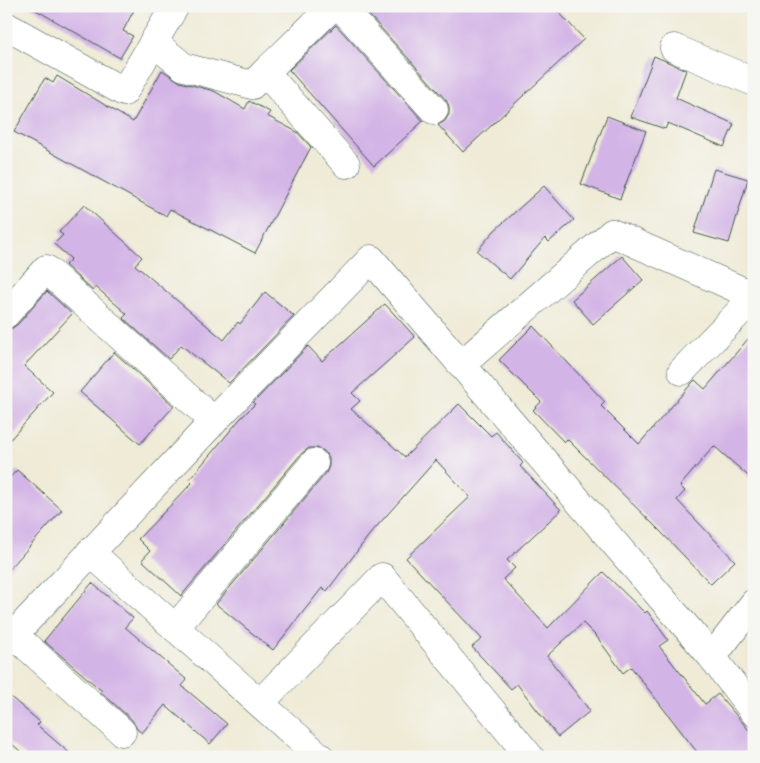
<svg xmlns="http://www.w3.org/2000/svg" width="760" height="763" font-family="'Comic Neue',sans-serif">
	<rect width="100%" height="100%" fill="#f6f6f2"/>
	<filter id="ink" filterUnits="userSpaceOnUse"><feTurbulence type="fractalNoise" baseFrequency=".02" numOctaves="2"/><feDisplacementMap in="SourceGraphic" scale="10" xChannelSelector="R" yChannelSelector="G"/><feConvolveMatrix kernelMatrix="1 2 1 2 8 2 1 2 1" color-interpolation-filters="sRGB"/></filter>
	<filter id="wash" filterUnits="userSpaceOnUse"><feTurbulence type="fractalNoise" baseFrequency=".0096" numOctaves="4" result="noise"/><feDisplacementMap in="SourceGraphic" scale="20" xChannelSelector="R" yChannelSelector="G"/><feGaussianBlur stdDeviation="1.12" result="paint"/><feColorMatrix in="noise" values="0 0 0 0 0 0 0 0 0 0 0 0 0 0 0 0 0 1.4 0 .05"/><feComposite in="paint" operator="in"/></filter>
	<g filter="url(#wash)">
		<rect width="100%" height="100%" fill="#efebd7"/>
		<g id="blocks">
			<g fill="#d3b4e6">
				<path d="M 29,6 L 136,6 L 123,31 L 133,36 L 120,58 Z"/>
				<path d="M 361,6 L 553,6 L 584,39 L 463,152 L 438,125 L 445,121 L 449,114 L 449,106 L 446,100 Z"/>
				<path d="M 336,25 L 423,121 L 374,166 L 289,70 Z"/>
				<path d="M 654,56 L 686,70 L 676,98 L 734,124 L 724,147 L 668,123 L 665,129 L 631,117 Z"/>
				<path d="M 162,70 L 180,82 L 214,91 L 245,109 L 249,101 L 270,112 L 267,116 L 297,132 L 311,147 L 255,253 L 170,209 L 166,216 L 14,132 L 45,78 L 53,83 L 57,76 L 133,122 Z"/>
				<path d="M 607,116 L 646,131 L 620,199 L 581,184 Z"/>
				<path d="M 714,169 L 748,179 L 729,243 L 694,233 Z"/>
				<path d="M 544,186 L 574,220 L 549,242 L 545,238 L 510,279 L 477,251 L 494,231 Z"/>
				<path d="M 84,205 L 142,257 L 135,265 L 224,340 L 238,322 L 240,324 L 265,292 L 294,316 L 229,383 L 181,345 L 169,359 L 123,318 L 127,314 L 96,287 L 93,291 L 65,265 L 71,259 L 54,244 L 63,235 L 59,232 Z"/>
				<path d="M 622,256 L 643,280 L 593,324 L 572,300 Z"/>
				<path d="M 47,291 L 72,314 L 24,366 L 53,392 L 6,444 L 6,329 L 11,329 L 18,324 Z"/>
				<path d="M 385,304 L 415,337 L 352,393 L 360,401 L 351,409 L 405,457 L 459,404 L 491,436 L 496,432 L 523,463 L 520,466 L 561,510 L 507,560 L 515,568 L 503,579 L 548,628 L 603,572 L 645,613 L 647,611 L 668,640 L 659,646 L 705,704 L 718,694 L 754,736 L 754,757 L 701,757 L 631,667 L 623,673 L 597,637 L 583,623 L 547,656 L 590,711 L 558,737 L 517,684 L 511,689 L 472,647 L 482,639 L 406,558 L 470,497 L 436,460 L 370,534 L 327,591 L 322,588 L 273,650 L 216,604 L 326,473 L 329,466 L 329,458 L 324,451 L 317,448 L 309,448 L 302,453 L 181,596 L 142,560 L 150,551 L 138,539 L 192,483 L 189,480 L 240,419 L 255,404 L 253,403 L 308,346 L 322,361 Z"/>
				<path d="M 533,326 L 605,402 L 601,406 L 639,444 L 692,383 L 695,380 L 705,389 L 754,332 L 754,481 L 714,446 L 680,486 L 685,491 L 677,500 L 735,561 L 711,584 L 660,531 L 567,439 L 564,442 L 533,410 L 541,402 L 499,360 Z"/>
				<path d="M 114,352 L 174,406 L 140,444 L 80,392 Z"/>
				<path d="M 17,470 L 62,510 L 6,573 L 6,482 Z"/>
				<path d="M 92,583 L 133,618 L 125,627 L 187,680 L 182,686 L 227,724 L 210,744 L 165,705 L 142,733 L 137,729 L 132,720 L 101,692 L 102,691 L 44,641 Z"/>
				<path d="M 6,693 L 40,722 L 37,725 L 74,757 L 27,757 L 6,739 Z"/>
			</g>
		</g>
	</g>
	<g filter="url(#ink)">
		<use href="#blocks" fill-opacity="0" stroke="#3e574c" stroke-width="1"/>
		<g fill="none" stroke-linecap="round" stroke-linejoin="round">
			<defs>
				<g id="minor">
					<path d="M 340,6 L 434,110"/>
					<path d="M 6,26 L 124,92 L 175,6"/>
					<path d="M 153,42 L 184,67 L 252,85 L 333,6"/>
					<path d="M 674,48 L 754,82"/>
					<path d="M 265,72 L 346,164"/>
					<path d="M 6,314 L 46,269 L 214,421"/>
					<path d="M 462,364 L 612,233 L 754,296"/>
					<path d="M 682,371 L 754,297"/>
					<path d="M 90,552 L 320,757"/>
					<path d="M 175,628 L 314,463"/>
					<path d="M 14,635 L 122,732"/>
					<path d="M 6,643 L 214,421 L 371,259 L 712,657 L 754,712"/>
					<path d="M 712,657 L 754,603"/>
					<path d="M 260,703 L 382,577 L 530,757"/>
				</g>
			</defs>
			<use href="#minor" stroke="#3e574c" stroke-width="29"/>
			<use href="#minor" stroke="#fff" stroke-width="28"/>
		</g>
	</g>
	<rect width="760" height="763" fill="none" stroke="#f6f6f2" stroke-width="25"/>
</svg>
